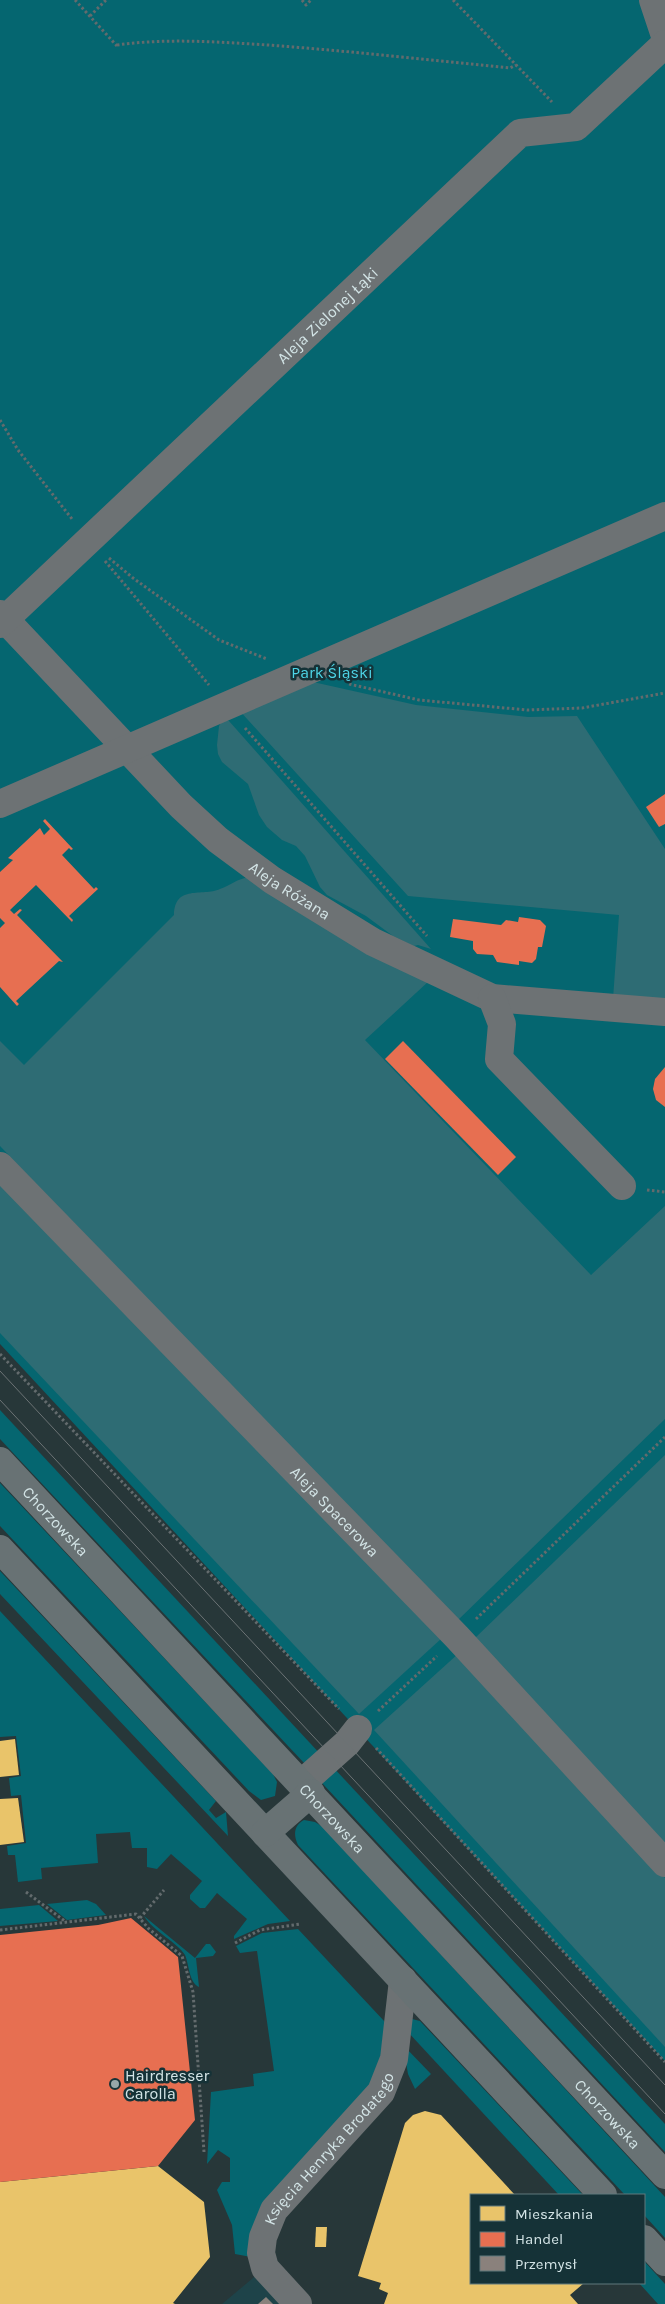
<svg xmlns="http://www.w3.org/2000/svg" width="665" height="2304" font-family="Karla,sans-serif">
	<rect width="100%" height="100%" fill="#273739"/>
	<path fill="#1e4349" d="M 259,2273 L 288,2304 L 222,2304 Z"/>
	<g fill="#056670">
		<path d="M 0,0 L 665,0 L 665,2061 L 0,1344 Z"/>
		<path d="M 0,1410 L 323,1757 L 305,1764 L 0,1439 Z"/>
		<path d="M 0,1483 L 273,1774 L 277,1782 L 275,1796 L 261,1800 L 249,1791 L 0,1526 Z"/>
		<path d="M 0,1571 L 216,1801 L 209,1810 L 216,1818 L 226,1812 L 228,1836 L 0,1594 Z"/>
		<path d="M 0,1611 L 290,1921 L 268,1924 L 234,1939 L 234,1936 L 247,1919 L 217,1893 L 205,1908 L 200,1908 L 190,1899 L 190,1895 L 202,1881 L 171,1854 L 157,1869 L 147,1867 L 147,1848 L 132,1848 L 130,1832 L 96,1834 L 98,1863 L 41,1868 L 42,1879 L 18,1882 L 15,1855 L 8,1855 L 7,1846 L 26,1843 L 21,1795 L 11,1796 L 9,1778 L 21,1776 L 16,1736 L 0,1737 Z"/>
		<path d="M 332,1766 L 665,2124 L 665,2152 L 322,1783 Z"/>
		<path d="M 304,1820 L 315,1822 L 323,1827 L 665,2197 L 665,2238 L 644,2215 L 644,2195 L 625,2195 L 298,1845 C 293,1835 294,1825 304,1820 Z"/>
		<path d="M 87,1900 L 96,1904 L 106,1915 L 67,1920 L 47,1904 Z"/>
		<path d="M 39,1905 L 58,1921 L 0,1926 L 0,1909 Z"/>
		<path d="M 144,1916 L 195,1958 L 206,1944 L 210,1944 L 216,1952 L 213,1956 L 196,1958 L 199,1987 C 189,1983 189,1964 185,1955 C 178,1943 153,1931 144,1916 Z"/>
		<path d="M 298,1929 L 385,2022 L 381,2055 L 369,2086 L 251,2257 L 235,2254 L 232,2225 L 217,2190 L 222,2182 L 230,2182 L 230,2158 L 218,2150 L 207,2164 L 211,2092 L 254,2086 L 253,2074 L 274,2071 L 257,1951 L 240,1953 L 236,1946 L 262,1933 Z"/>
		<path d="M 412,2019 L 420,2021 L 583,2195 L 559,2195 L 407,2031 Z"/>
		<path d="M 403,2045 L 431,2074 L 415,2089 L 408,2074 Z"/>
		<path d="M 644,2261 L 665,2284 L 665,2304 L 658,2304 L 639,2283 L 644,2283 Z"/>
	</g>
	<g fill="#2e6c74">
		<path d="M 304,680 L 416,705 L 528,717 L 577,716 L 665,849 L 665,1002 L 613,999 L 619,915 L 408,896 L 238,709 Z"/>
		<path d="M 223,719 L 229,721 L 431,949 L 418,945 L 414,946 L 393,936 L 366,916 L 327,895 L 320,887 L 305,856 L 296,846 L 282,840 L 267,827 L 259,815 L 248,784 L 222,762 L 218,754 L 217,745 L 219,726 Z"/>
		<path d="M 249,877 L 429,981 L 365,1040 L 591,1275 L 665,1206 L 665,1419 L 457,1621 L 0,1146 L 0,1041 L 24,1065 L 174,915 C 175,884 202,897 220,889 C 231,885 237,879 249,877 Z"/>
		<path d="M 0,1182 L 442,1638 L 359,1714 L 0,1333 Z"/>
		<path d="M 665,1455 L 665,1847 L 474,1639 Z"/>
		<path d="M 459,1653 L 665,1878 L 665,2047 L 374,1730 Z"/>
	</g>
	<g fill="#e9c46a">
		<path d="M 15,1739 L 19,1775 L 0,1777 L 0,1741 Z"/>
		<path d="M 18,1798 L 24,1842 L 0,1845 L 0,1799 Z"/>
		<path d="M 56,1978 L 81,1996 L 109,1992 L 111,2019 L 139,2041 L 122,2061 L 122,2092 L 91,2097 L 71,2124 L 46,2102 L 17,2104 L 15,2079 L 0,2067 L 0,2041 L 9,2030 L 5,2003 L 33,2000 Z"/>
		<path d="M 425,2111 L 441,2115 L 515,2195 L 471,2195 L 471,2283 L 584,2283 L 570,2295 L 578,2304 L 384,2304 L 388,2293 L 379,2289 L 381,2283 L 358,2276 L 405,2123 L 413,2115 Z"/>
		<path d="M 158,2166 L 204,2202 L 210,2257 L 173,2303 L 175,2304 L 0,2304 L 0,2182 Z"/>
		<path d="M 316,2227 L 327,2227 L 326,2247 L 315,2247 Z"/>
	</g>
	<g fill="#e76f51">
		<path d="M 665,794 L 665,824 L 659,827 L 646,807 Z"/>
		<path d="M 45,819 L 73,849 L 71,850 L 69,848 L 62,855 L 94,889 L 96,887 L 98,889 L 69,916 L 73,920 L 72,922 L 36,885 L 10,910 L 14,914 L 20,909 L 22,910 L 17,915 L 63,962 L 59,961 L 16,1001 L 19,1004 L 17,1006 L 0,987 L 0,928 L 5,923 L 0,918 L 0,872 L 13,860 L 8,858 L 40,828 L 44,835 L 50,829 L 43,821 Z"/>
		<path d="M 519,917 L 540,920 L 546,926 L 542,947 L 538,947 L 536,959 L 532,963 L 519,961 L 519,965 L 497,962 L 493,955 L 477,954 L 473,949 L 473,941 L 450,937 L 453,919 L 501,925 L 506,920 L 518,922 Z"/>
		<path d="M 403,1041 L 516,1157 L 498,1175 L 385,1059 Z"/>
		<path d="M 665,1067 L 665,1107 L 656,1100 L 653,1089 L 655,1079 Z"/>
		<path d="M 131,1918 L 178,1957 L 195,2120 L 158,2166 L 0,2182 L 0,1935 L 98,1925 Z"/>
	</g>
	<path fill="#8a817c" d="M 266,2297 L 273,2304 L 258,2304 Z"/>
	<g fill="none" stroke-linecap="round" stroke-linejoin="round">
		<g stroke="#636b6d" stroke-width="3" stroke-dasharray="2.5 2.5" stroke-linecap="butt">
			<path d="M 75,0 L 117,46"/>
			<path d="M 302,0 L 306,5 L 311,0"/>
			<path d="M 453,0 L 552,102"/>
			<path d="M 90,16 L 106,0"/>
			<path d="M 117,45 C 167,38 218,42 268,45 C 349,51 430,60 510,68 L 516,65"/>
			<path d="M 0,420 L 18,450 L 72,519"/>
			<path d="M 109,558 L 133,578 L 219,640 L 267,659"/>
			<path d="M 105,561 L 209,685"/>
			<path d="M 349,684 L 419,700 L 527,710 L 582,708 L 665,693"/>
			<path d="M 245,728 L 427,936"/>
			<path d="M 647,1190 L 665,1192"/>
			<path d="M 0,1354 L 339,1709"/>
			<path d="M 476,1619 L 665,1437"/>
			<path d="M 378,1711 L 437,1656"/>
			<path d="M 376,1748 L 665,2062"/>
			<path d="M 26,1892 L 66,1922"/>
			<path d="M 140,1918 L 164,1890"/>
			<path d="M 0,1930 L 136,1914 L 149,1929 L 182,1956 L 193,1992 L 204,2152"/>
			<path d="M 235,1943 L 260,1930 L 300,1924"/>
		</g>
		<g stroke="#6d7274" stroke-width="28">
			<path d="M 653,0 L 665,36"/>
			<path id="s1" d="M 0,614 L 181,806 L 218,840 L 272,880 L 373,942 L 492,998 L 665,1012"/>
			<path id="s2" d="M 0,624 L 520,133 L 576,127 L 665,44"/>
			<path d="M 0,804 L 665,516"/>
			<path d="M 492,998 L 502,1024 L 499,1059 L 622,1186"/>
			<path id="s3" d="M 0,1166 L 457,1637 L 665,1863"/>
			<path d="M 301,1784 L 347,1743 L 358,1729"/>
			<path id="s4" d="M 298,2304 L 265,2268 L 261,2253 L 263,2237 L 274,2210 L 381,2092 L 394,2059 L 403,1980"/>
		</g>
		<g stroke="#687274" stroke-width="28">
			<path id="s5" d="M 0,1461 L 665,2175"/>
			<path d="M 0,1549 L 603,2195"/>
			<path d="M 265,1833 L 311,1793"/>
			<path d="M 644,2239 L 665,2262"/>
		</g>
		<g stroke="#6c7375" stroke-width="1">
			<path d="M 0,1371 L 665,2085"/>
			<path d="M 0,1400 L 665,2114"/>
		</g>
	</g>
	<circle fill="#97a7a9" stroke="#153237" stroke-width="2" cx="115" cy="2084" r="5"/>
	<g text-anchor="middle" stroke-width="5" stroke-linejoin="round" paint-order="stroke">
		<g font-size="16" fill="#d3e4e6" stroke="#153237">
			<text dy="6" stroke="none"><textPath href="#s2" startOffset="450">Aleja Zielonej Łąki</textPath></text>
			<text dy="6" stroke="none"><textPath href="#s1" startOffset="402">Aleja Różana</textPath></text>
			<text dy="6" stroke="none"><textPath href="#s3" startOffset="481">Aleja Spacerowa</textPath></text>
			<text dy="6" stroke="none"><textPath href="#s5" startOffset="82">Chorzowska</textPath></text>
			<text dy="6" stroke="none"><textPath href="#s5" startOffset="488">Chorzowska</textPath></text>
			<text dy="6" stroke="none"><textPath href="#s5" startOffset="892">Chorzowska</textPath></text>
			<text dy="6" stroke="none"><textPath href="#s4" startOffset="192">Księcia Henryka Brodatego</textPath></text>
		</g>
		<g font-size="16" fill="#4ed5e7" stroke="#153237">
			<text x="332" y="678">Park Śląski</text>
		</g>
		<g font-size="16" fill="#d3e4e6" stroke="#153237" text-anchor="start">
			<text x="125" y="2081">Hairdresser<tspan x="125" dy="18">Carolla</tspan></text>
		</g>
	</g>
	<rect x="470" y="2194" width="175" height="90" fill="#153237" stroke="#61797d"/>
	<rect x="480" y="2206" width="25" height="15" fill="#e9c46a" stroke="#61797d"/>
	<text x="515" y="2219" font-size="15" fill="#d3e4e6">Mieszkania</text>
	<rect x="480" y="2232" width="25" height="15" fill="#e76f51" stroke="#61797d"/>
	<text x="515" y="2244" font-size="15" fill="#d3e4e6">Handel</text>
	<rect x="480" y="2256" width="25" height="15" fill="#8a817c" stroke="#61797d"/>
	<text x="515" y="2269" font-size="15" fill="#d3e4e6">Przemysł</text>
</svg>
